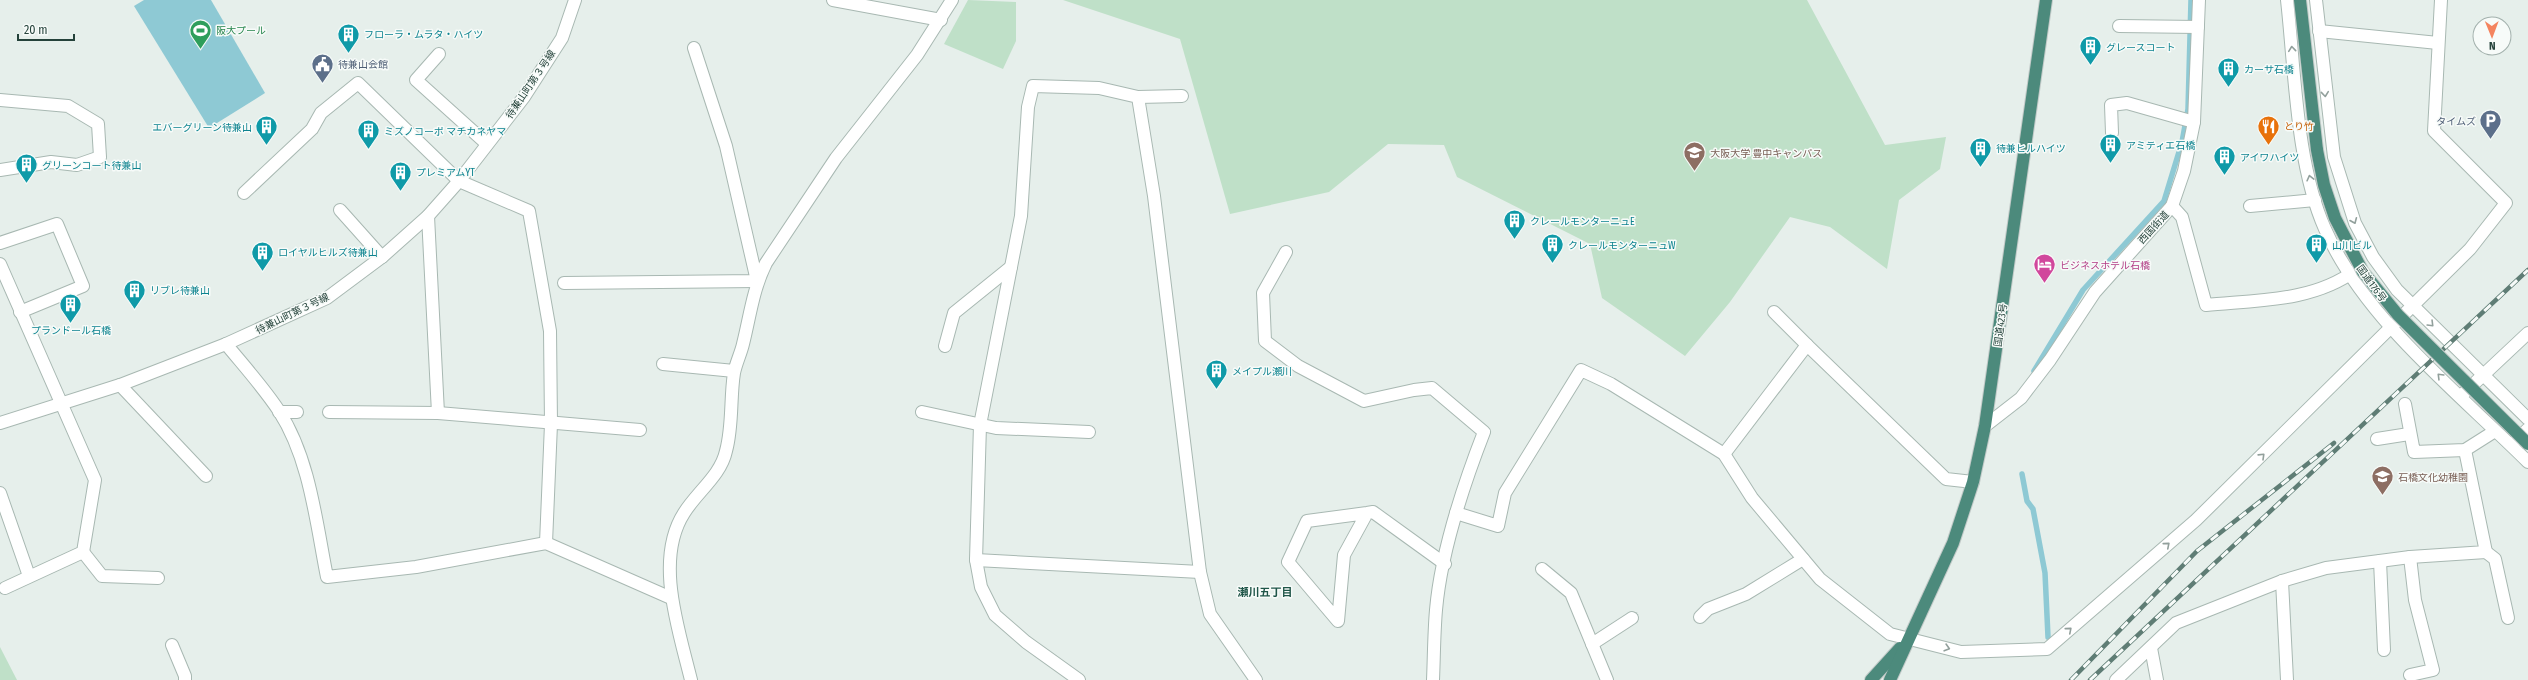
<svg xmlns="http://www.w3.org/2000/svg" width="2528" height="680" font-family="'Fira Sans Condensed','Noto Sans JP',sans-serif">
	<rect width="100%" height="100%" fill="#e6efeb"/>
	<g fill="#bfe0c8">
		<path d="M 968,0 L 1016,2 L 1016,41 L 1003,69 L 944,44 Z"/>
		<path d="M 1063,0 L 1807,0 L 1885,145 L 1946,137 L 1940,169 L 1899,200 L 1887,269 L 1830,227 L 1790,217 L 1730,302 L 1685,356 L 1602,298 L 1590,244 L 1457,177 L 1444,145 L 1388,144 L 1329,192 L 1230,214 L 1180,39 Z"/>
		<path d="M 0,647 L 17,680 L 0,680 Z"/>
	</g>
	<path fill="#8ec9d4" d="M 144,0 L 211,0 L 265,93 L 209,128 L 134,6 Z"/>
	<g fill="none" stroke-linecap="round" stroke-linejoin="round">
		<g stroke="#8ec9d4" stroke-width="5.5">
			<path d="M 2034,371 L 2083,290 L 2164,201 L 2182,142 L 2188,109 L 2191,0"/>
			<path d="M 2022,474 L 2027,501 L 2033,509 L 2045,573 L 2048,637"/>
		</g>
		<defs>
			<g id="minor">
				<path d="M 833,0 L 941,20"/>
				<path d="M 2287,0 C 2295,71 2296,164 2325,229 C 2364,319 2459,393 2528,462"/>
				<path d="M 2316,0 L 2334,157 L 2355,223 L 2373,257 L 2397,290 L 2528,419"/>
				<path d="M 2119,26 L 2198,27"/>
				<path d="M 2319,31 L 2438,43"/>
				<path d="M 439,54 L 416,80 L 487,144"/>
				<path d="M 1138,97 L 1182,96"/>
				<path d="M 0,100 L 68,106 L 98,124 L 100,157 L 77,165 L 51,162 L 0,170"/>
				<path d="M 2112,133 L 2111,105 L 2127,103 L 2194,122"/>
				<path d="M 244,193 L 312,129 L 321,113 L 358,83 L 459,181 L 529,211 L 550,331 L 551,424 L 546,543"/>
				<path d="M 2172,206 L 2182,217 L 2206,305 C 2257,300 2313,302 2356,270"/>
				<path d="M 2250,206 L 2315,200"/>
				<path d="M 340,210 L 382,257"/>
				<path d="M 428,216 L 438,413"/>
				<path d="M 0,243 L 57,224 L 83,286 L 20,312"/>
				<path d="M 1286,252 L 1263,293 L 1265,341 L 1298,366 L 1364,401 L 1414,390 L 1432,388 L 1484,432 C 1463,486 1441,552 1436,610 C 1434,633 1434,657 1433,680"/>
				<path d="M 0,264 L 95,480 L 83,552 L 5,588"/>
				<path d="M 564,283 L 757,281 L 726,146 L 694,48"/>
				<path d="M 1774,312 L 1807,345"/>
				<path d="M 226,344 C 244,366 264,388 279,411 C 310,459 316,522 327,577 L 416,567 L 546,543 L 671,598"/>
				<path d="M 945,346 L 954,313 L 1011,267"/>
				<path d="M 663,364 L 734,371"/>
				<path d="M 120,385 L 206,476"/>
				<path d="M 2463,394 L 2528,333"/>
				<path d="M 2405,404 L 2414,452 L 2465,450 L 2495,431"/>
				<path d="M 279,412 L 297,412"/>
				<path d="M 329,412 L 438,413 L 640,430"/>
				<path d="M 922,412 L 996,428 L 1089,432"/>
				<path d="M 0,423 L 120,385 L 226,344 L 327,298 L 382,257 L 428,216 L 459,181 L 524,97 L 562,38 L 575,0"/>
				<path d="M 1985,426 L 2021,398 L 2050,360 L 2095,292 L 2172,206 L 2184,171 L 2194,122 L 2199,0"/>
				<path d="M 2377,439 L 2409,434"/>
				<path d="M 2513,443 L 2528,429"/>
				<path d="M 1724,454 L 1807,345 L 1946,479 L 1973,482"/>
				<path d="M 0,493 L 29,576"/>
				<path d="M 1367,513 L 1344,555 L 1338,621 L 1288,562 L 1307,521 L 1367,513 L 1373,512 L 1445,564"/>
				<path d="M 1456,513 L 1498,526 L 1505,493 L 1581,370 L 1611,384 L 1724,454 L 1752,498 L 1820,579 L 1890,634 L 1961,652 L 2047,649 L 2196,520 L 2470,249 L 2506,203 L 2434,131 L 2441,0"/>
				<path d="M 83,552 L 102,576 L 158,578"/>
				<path d="M 2486,552 L 2495,559 L 2508,618"/>
				<path d="M 976,560 L 1200,572"/>
				<path d="M 2380,561 L 2384,650"/>
				<path d="M 1542,569 L 1571,593 L 1607,680"/>
				<path d="M 2282,581 L 2287,680"/>
				<path d="M 1700,617 L 1708,609 L 1746,594 L 1803,559"/>
				<path d="M 1592,644 L 1632,618"/>
				<path d="M 172,645 L 185,676 L 185,680"/>
				<path d="M 2151,648 L 2157,680"/>
				<path d="M 2410,675 L 2433,670 L 2415,600 L 2410,557"/>
				<path d="M 691,680 C 679,630 654,560 684,513 C 697,492 721,475 726,451 C 733,426 730,398 734,373 C 736,363 741,353 743,344 C 750,316 753,289 766,263 L 836,158 L 917,55 L 952,0"/>
				<path d="M 1079,680 L 1026,642 L 995,615 L 981,587 L 976,560 L 980,425 L 1021,216 L 1028,107 L 1033,86 L 1099,88 L 1138,97 L 1154,196 L 1200,572 L 1210,614 L 1256,680"/>
				<path d="M 2116,680 L 2176,623 L 2282,581 L 2326,568 L 2410,557 L 2486,552 L 2465,450"/>
			</g>
			<g id="trunk">
				<path d="M 2300,0 L 2317,150"/>
				<path d="M 1871,680 L 1900,648"/>
				<path d="M 1890,680 L 1953,543 L 1973,482 L 1985,426 L 2046,0"/>
			</g>
		</defs>
		<use href="#minor" stroke="#a8b8b2" stroke-width="14"/>
		<use href="#trunk" stroke="#c2cac8" stroke-width="14"/>
		<use href="#minor" stroke="#fff" stroke-width="12"/>
		<use href="#trunk" stroke="#4c8a7c" stroke-width="12"/>
		<defs>
			<g id="rail">
				<path d="M 2071,680 L 2197,551 L 2334,443"/>
				<path d="M 2090,680 L 2528,270"/>
			</g>
		</defs>
		<use href="#rail" stroke="#5f7d75" stroke-width="4.5"/>
		<use href="#rail" stroke="#f7fbf9" stroke-width="3" stroke-dasharray="9" stroke-linecap="butt"/>
		<defs>
			<path id="trunk-bridge" d="M 2317,150 L 2324,185 L 2335,218 L 2363,272 L 2398,315 L 2528,444"/>
		</defs>
		<use href="#trunk-bridge" stroke="#c2cac8" stroke-width="14" stroke-linecap="butt"/>
		<use href="#trunk-bridge" stroke="#4c8a7c" stroke-width="12"/>
	</g>
	<defs><path id="oneway-chevron" d="M-2-3.5L2.5 0L-2 3.5" fill="none" stroke-width="1.6" stroke-linecap="round" stroke-linejoin="round"/></defs>
	<g stroke="#92a09c">
		<use href="#oneway-chevron" transform="translate(2292 49) rotate(-96)"/>
		<use href="#oneway-chevron" transform="translate(2325 94) rotate(84)"/>
		<use href="#oneway-chevron" transform="translate(2310 178) rotate(-104)"/>
		<use href="#oneway-chevron" transform="translate(2354 221) rotate(67)"/>
		<use href="#oneway-chevron" transform="translate(2431 324) rotate(45)"/>
		<use href="#oneway-chevron" transform="translate(2440 376) rotate(-135)"/>
		<use href="#oneway-chevron" transform="translate(2262 456) rotate(-44)"/>
		<use href="#oneway-chevron" transform="translate(2167 545) rotate(-41)"/>
		<use href="#oneway-chevron" transform="translate(2069 630) rotate(-41)"/>
		<use href="#oneway-chevron" transform="translate(1947 648) rotate(16)"/>
	</g>
	<defs>
		<symbol id="stadium-pin" viewBox="-11 -11 22 30"><path d="M0 17L-7.5 6A9.5 9.5 0 1 1 7.5 6Z" fill="#2e9e5b" stroke="#f7fbf9"/><path d="M0-5a6.5 5 0 1 0 0 10a6.5 5 0 1 0 0-10ZM-3.5-1.8h7v3.6h-7Z" fill="#fff"/></symbol>
		<symbol id="building-pin" viewBox="-11 -11 22 30"><path d="M0 17L-7.5 6A9.5 9.5 0 1 1 7.5 6Z" fill="#0f9aa8" stroke="#f7fbf9"/><path d="M-4-6H4V6H1V3H-1V6H-4ZM-2.5-4.3h1.7v1.8h-1.7ZM.8-4.3h1.7v1.8H.8ZM-2.5-1h1.7V.8h-1.7ZM.8-1h1.7V.8H.8Z" fill="#fff"/></symbol>
		<symbol id="civic-pin" viewBox="-11 -11 22 30"><path d="M0 17L-7.5 6A9.5 9.5 0 1 1 7.5 6Z" fill="#5c6f8a" stroke="#f7fbf9"/><path d="M-.6-6.5H3V-4.5H.6V-3L4-1V1h2V6H-6V1h2V-1L-.6-3ZM-1.2 2.5V6h2.4V2.5Z" fill="#fff"/></symbol>
		<symbol id="parking-pin" viewBox="-11 -11 22 30"><path d="M0 17L-7.5 6A9.5 9.5 0 1 1 7.5 6Z" fill="#5c6f8a" stroke="#f7fbf9"/><path d="M-3.5-5.5H1a3.5 3.5 0 0 1 0 7H-1V5.5H-3.5ZM-1-3.4V-.6H.8a1.4 1.4 0 0 0 0-2.8Z" fill="#fff"/></symbol>
		<symbol id="restaurant-pin" viewBox="-11 -11 22 30"><path d="M0 17L-7.5 6A9.5 9.5 0 1 1 7.5 6Z" fill="#e8710a" stroke="#f7fbf9"/><path d="M-5-6h1v4h1v-4h1v4h1v-4h1v5L-1.5 .5V6h-2V.5L-5-1ZM5-6V6H3V1.5H1.5Q1.5-4 5-6Z" fill="#fff"/></symbol>
		<symbol id="university-pin" viewBox="-11 -11 22 30"><path d="M0 17L-7.5 6A9.5 9.5 0 1 1 7.5 6Z" fill="#8d6e63" stroke="#f7fbf9"/><path d="M0-5L7-2L0 1L-7-2ZM-4 1L0 2.5L4 1V4Q0 6-4 4Z" fill="#fff"/></symbol>
		<symbol id="hotel-pin" viewBox="-11 -11 22 30"><path d="M0 17L-7.5 6A9.5 9.5 0 1 1 7.5 6Z" fill="#d1479c" stroke="#f7fbf9"/><path d="M-6-4.5h1.5V1H6V5H4.5V3h-9V5H-6ZM-4 0a1.8 1.8 0 1 1 3.6 0ZM.5 0V-2.5h3Q6-2.5 6 0Z" fill="#fff"/></symbol>
		<symbol id="school-pin" viewBox="-11 -11 22 30"><path d="M0 17L-7.5 6A9.5 9.5 0 1 1 7.5 6Z" fill="#8d6e63" stroke="#f7fbf9"/><path d="M0-5L7-2L0 1L-7-2ZM-4 1L0 2.5L4 1V4Q0 6-4 4Z" fill="#fff"/></symbol>
	</defs>
	<g fill-rule="evenodd">
		<use href="#stadium-pin" x="188" y="18" width="25" height="34"/>
		<use href="#building-pin" x="336" y="22" width="25" height="34"/>
		<use href="#building-pin" x="2078" y="34" width="25" height="34"/>
		<use href="#civic-pin" x="310" y="52" width="25" height="34"/>
		<use href="#building-pin" x="2216" y="56" width="25" height="34"/>
		<use href="#parking-pin" x="2478" y="108" width="25" height="34"/>
		<use href="#restaurant-pin" x="2256" y="114" width="25" height="34"/>
		<use href="#building-pin" x="254" y="114" width="25" height="34"/>
		<use href="#building-pin" x="356" y="118" width="25" height="34"/>
		<use href="#building-pin" x="2098" y="132" width="25" height="34"/>
		<use href="#building-pin" x="1968" y="136" width="25" height="34"/>
		<use href="#university-pin" x="1682" y="140" width="25" height="34"/>
		<use href="#building-pin" x="2212" y="144" width="25" height="34"/>
		<use href="#building-pin" x="14" y="152" width="25" height="34"/>
		<use href="#building-pin" x="388" y="160" width="25" height="34"/>
		<use href="#building-pin" x="1502" y="208" width="25" height="34"/>
		<use href="#building-pin" x="1540" y="232" width="25" height="34"/>
		<use href="#building-pin" x="2304" y="232" width="25" height="34"/>
		<use href="#building-pin" x="250" y="240" width="25" height="34"/>
		<use href="#hotel-pin" x="2032" y="252" width="25" height="34"/>
		<use href="#building-pin" x="122" y="278" width="25" height="34"/>
		<use href="#building-pin" x="58" y="292" width="25" height="34"/>
		<use href="#building-pin" x="1204" y="358" width="25" height="34"/>
		<use href="#school-pin" x="2370" y="464" width="25" height="34"/>
	</g>
	<g text-anchor="middle" stroke-width="3" stroke-linejoin="round" paint-order="stroke">
		<g font-size="10" fill="#27864d" stroke="#f7fbf9" text-anchor="start">
			<text x="216" y="34">阪大プール</text>
		</g>
		<g font-size="10" fill="#0d838f" stroke="#f7fbf9" text-anchor="start">
			<text x="364" y="38">フローラ・ムラタ・ハイツ</text>
			<text x="2106" y="51">グレースコート</text>
			<text x="2244" y="73">カーサ石橋</text>
			<text x="252" y="131" text-anchor="end">エバーグリーン待兼山</text>
			<text x="384" y="135">ミズノコーポ マチカネヤマ</text>
			<text x="2126" y="149">アミティエ石橋</text>
			<text x="1996" y="152">待兼ヒルハイツ</text>
			<text x="2240" y="161">アイワハイツ</text>
			<text x="42" y="169">グリーンコート待兼山</text>
			<text x="416" y="176">プレミアムYT</text>
			<text x="1530" y="225">クレールモンターニュE</text>
			<text x="1568" y="249">クレールモンターニュW</text>
			<text x="2332" y="249">山川ビル</text>
			<text x="278" y="256">ロイヤルヒルズ待兼山</text>
			<text x="150" y="294">リブレ待兼山</text>
			<text x="71" y="334" text-anchor="middle">プランドール石橋</text>
			<text x="1232" y="375">メイプル瀬川</text>
		</g>
		<g font-size="10" fill="#4e5e75" stroke="#f7fbf9" text-anchor="start">
			<text x="338" y="68">待兼山会館</text>
			<text x="2476" y="125" text-anchor="end">タイムズ</text>
		</g>
		<g font-size="10" fill="#24423a" stroke="#f7fbf9">
			<text transform="translate(530 84) rotate(-56)" y="4">待兼山町第３号線</text>
			<text transform="translate(2153 227) rotate(-48)" y="4">西国街道</text>
			<text transform="translate(2372 283) rotate(54)" y="4">国道176号</text>
			<text transform="translate(292 313) rotate(-26)" y="4">待兼山町第３号線</text>
			<text transform="translate(2000 325) rotate(-82)" y="4">国道423号</text>
		</g>
		<g font-size="10" fill="#c56008" stroke="#f7fbf9" text-anchor="start">
			<text x="2284" y="130">とり竹</text>
		</g>
		<g font-size="10" fill="#785e54" stroke="#f7fbf9" text-anchor="start">
			<text x="1710" y="157">大阪大学 豊中キャンパス</text>
			<text x="2398" y="481">石橋文化幼稚園</text>
		</g>
		<g font-size="10" fill="#b23c85" stroke="#f7fbf9" text-anchor="start">
			<text x="2060" y="269">ビジネスホテル石橋</text>
		</g>
		<g font-size="11" font-weight="bold" fill="#1f5548" stroke="#f7fbf9">
			<text x="1265" y="596">瀬川五丁目</text>
		</g>
	</g>
	<g transform="translate(2492 36) rotate(179)"><circle r="19" fill="#f7fbf9" stroke="#a3b1ad"/>
	<path d="M0-3L7 15L0 10L-7 15Z" fill="#f4845f"/>
	<text y="-6" font-size="11" font-weight="bold" text-anchor="middle" fill="#24423a">N</text>
	</g>
	<path d="M18 34v6h56v-6" fill="none" stroke="#24423a" stroke-width="2"/>
	<text x="24" y="34" font-size="12" fill="#24423a" stroke="#f7fbf9" stroke-width="3" paint-order="stroke">20 m</text>
</svg>
